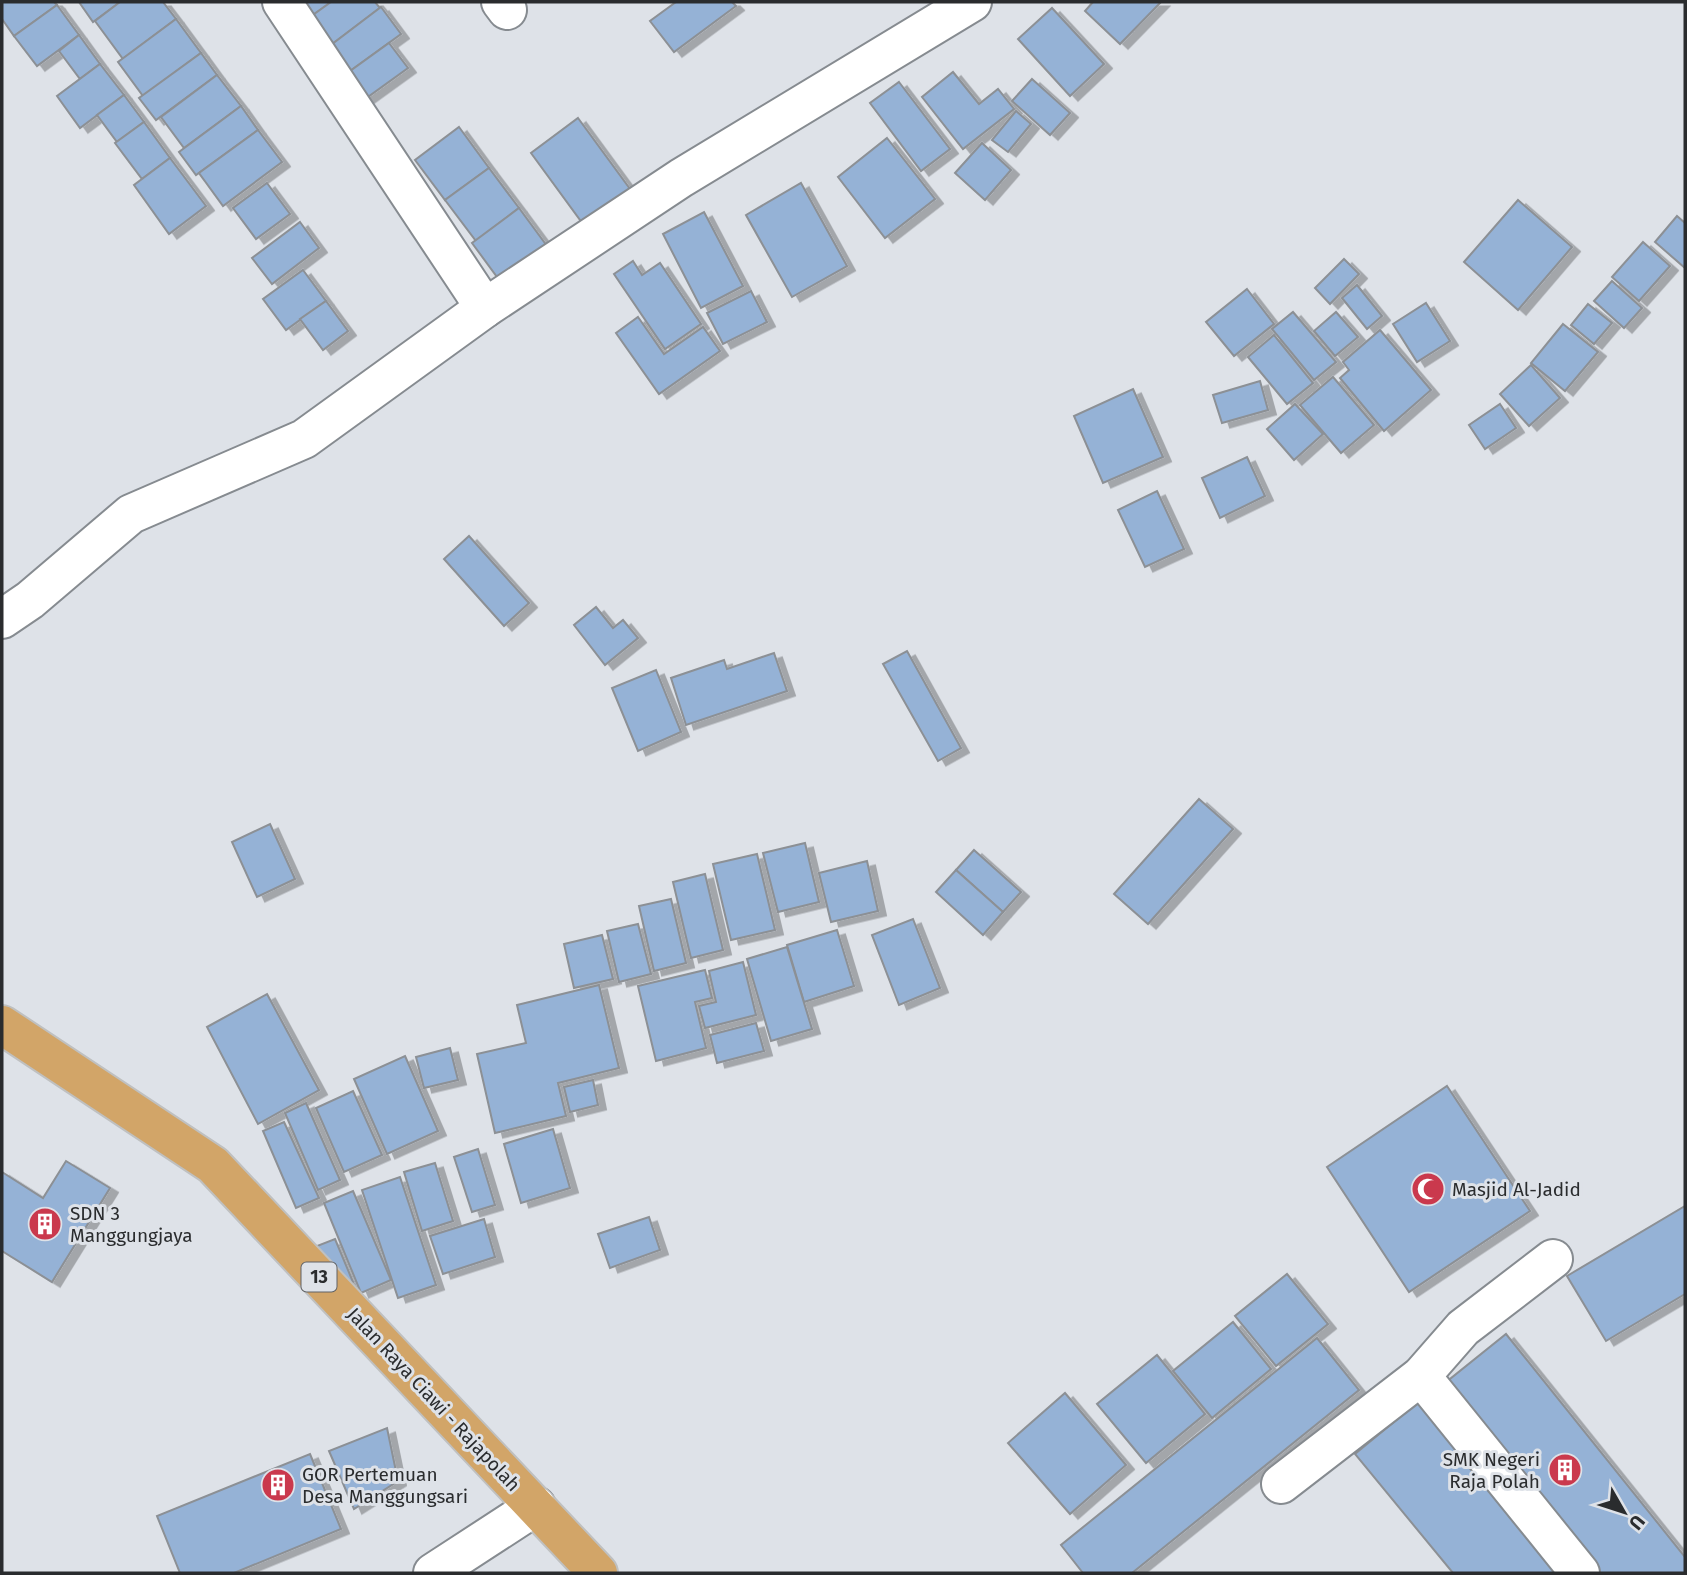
<svg xmlns="http://www.w3.org/2000/svg" width="1687" height="1575" font-family="'Fira Sans',sans-serif">
	<defs>
		<filter id="shadow"><feDropShadow dx="8" dy="4.5" stdDeviation="0" flood-color="#0004"/></filter>
	</defs>
	<rect width="100%" height="100%" fill="#dee2e8"/>
	<g fill="#95b2d6" stroke="#8c9095" stroke-width="2" filter="url(#shadow)">
		<path d="M 2,2 L 54,2 L 57,5 L 14,36 L 2,19 Z"/>
		<path d="M 79,2 L 120,2 L 93,22 Z"/>
		<path d="M 120,2 L 163,2 L 176,19 L 123,59 L 95,21 Z"/>
		<path d="M 303,2 L 331,2 L 313,15 Z"/>
		<path d="M 331,2 L 375,2 L 380,8 L 327,48 L 306,20 Z"/>
		<path d="M 676,2 L 732,2 L 736,6 L 674,52 L 650,21 Z"/>
		<path d="M 1093,2 L 1161,2 L 1120,44 L 1085,11 Z"/>
		<path d="M 57,5 L 79,35 L 37,66 L 14,36 Z"/>
		<path d="M 381,7 L 401,34 L 346,74 L 327,48 Z"/>
		<path d="M 1052,8 L 1104,64 L 1070,96 L 1018,39 Z"/>
		<path d="M 176,19 L 201,53 L 143,96 L 118,62 Z"/>
		<path d="M 79,35 L 100,64 L 80,79 L 59,51 Z"/>
		<path d="M 389,43 L 408,68 L 365,99 L 346,74 Z"/>
		<path d="M 201,53 L 217,75 L 156,120 L 139,98 Z"/>
		<path d="M 100,64 L 124,95 L 80,128 L 57,96 Z"/>
		<path d="M 953,72 L 979,104 L 998,89 L 1014,109 L 963,149 L 922,97 Z"/>
		<path d="M 217,75 L 241,106 L 184,148 L 161,117 Z"/>
		<path d="M 1032,79 L 1070,113 L 1050,135 L 1012,101 Z"/>
		<path d="M 899,82 L 950,149 L 921,171 L 870,103 Z"/>
		<path d="M 124,95 L 144,122 L 117,142 L 97,115 Z"/>
		<path d="M 241,106 L 258,130 L 196,175 L 179,152 Z"/>
		<path d="M 1016,111 L 1031,124 L 1008,152 L 992,140 Z"/>
		<path d="M 578,118 L 630,189 L 583,224 L 531,153 Z"/>
		<path d="M 144,122 L 170,158 L 142,179 L 115,143 Z"/>
		<path d="M 459,127 L 489,168 L 445,200 L 415,160 Z"/>
		<path d="M 258,130 L 282,162 L 223,206 L 199,173 Z"/>
		<path d="M 887,138 L 935,199 L 885,238 L 838,177 Z"/>
		<path d="M 982,143 L 1011,170 L 985,200 L 955,173 Z"/>
		<path d="M 170,158 L 206,206 L 169,234 L 134,185 Z"/>
		<path d="M 489,168 L 519,208 L 476,241 L 445,200 Z"/>
		<path d="M 267,183 L 290,214 L 256,239 L 233,208 Z"/>
		<path d="M 801,183 L 847,266 L 792,297 L 746,215 Z"/>
		<path d="M 1518,200 L 1572,247 L 1518,310 L 1464,262 Z"/>
		<path d="M 519,208 L 547,246 L 500,281 L 472,243 Z"/>
		<path d="M 704,212 L 743,286 L 701,308 L 663,234 Z"/>
		<path d="M 1677,216 L 1685,223 L 1685,268 L 1655,242 Z"/>
		<path d="M 300,222 L 319,248 L 272,284 L 252,258 Z"/>
		<path d="M 1643,242 L 1670,266 L 1639,301 L 1612,277 Z"/>
		<path d="M 1344,259 L 1359,274 L 1330,304 L 1315,288 Z"/>
		<path d="M 633,261 L 642,275 L 660,263 L 701,324 L 665,349 L 614,274 Z"/>
		<path d="M 303,270 L 326,301 L 286,330 L 263,299 Z"/>
		<path d="M 1612,281 L 1642,308 L 1624,328 L 1594,301 Z"/>
		<path d="M 1357,285 L 1382,316 L 1367,329 L 1342,298 Z"/>
		<path d="M 1247,289 L 1274,324 L 1234,356 L 1206,322 Z"/>
		<path d="M 751,291 L 767,322 L 723,344 L 707,313 Z"/>
		<path d="M 326,301 L 348,331 L 323,350 L 300,319 Z"/>
		<path d="M 1426,303 L 1450,341 L 1417,362 L 1393,324 Z"/>
		<path d="M 1588,304 L 1612,323 L 1594,344 L 1571,325 Z"/>
		<path d="M 1293,312 L 1336,362 L 1314,380 L 1272,329 Z"/>
		<path d="M 1336,312 L 1358,337 L 1335,356 L 1314,331 Z"/>
		<path d="M 638,317 L 664,354 L 703,327 L 720,351 L 659,394 L 616,333 Z"/>
		<path d="M 1563,324 L 1598,352 L 1565,391 L 1531,363 Z"/>
		<path d="M 1380,330 L 1431,390 L 1384,431 L 1340,378 L 1349,370 L 1343,362 Z"/>
		<path d="M 1274,335 L 1313,383 L 1287,404 L 1248,357 Z"/>
		<path d="M 1531,365 L 1560,398 L 1529,426 L 1500,394 Z"/>
		<path d="M 1333,377 L 1374,425 L 1341,453 L 1300,405 Z"/>
		<path d="M 1260,381 L 1268,410 L 1222,423 L 1213,395 Z"/>
		<path d="M 1133,389 L 1163,457 L 1103,483 L 1074,416 Z"/>
		<path d="M 1295,404 L 1323,434 L 1294,460 L 1267,429 Z"/>
		<path d="M 1500,404 L 1516,428 L 1485,449 L 1469,425 Z"/>
		<path d="M 1247,457 L 1265,496 L 1220,518 L 1202,478 Z"/>
		<path d="M 1157,491 L 1184,549 L 1145,567 L 1118,510 Z"/>
		<path d="M 469,536 L 529,603 L 504,626 L 444,559 Z"/>
		<path d="M 596,607 L 613,628 L 623,620 L 638,638 L 605,665 L 574,625 Z"/>
		<path d="M 907,651 L 961,748 L 938,761 L 883,664 Z"/>
		<path d="M 774,653 L 787,691 L 686,725 L 671,678 L 724,660 L 727,669 Z"/>
		<path d="M 656,670 L 681,732 L 638,751 L 612,688 Z"/>
		<path d="M 1199,799 L 1233,829 L 1148,924 L 1114,894 Z"/>
		<path d="M 270,824 L 295,879 L 257,897 L 232,842 Z"/>
		<path d="M 805,843 L 819,902 L 778,912 L 763,853 Z"/>
		<path d="M 974,850 L 1021,892 L 1003,912 L 956,870 Z"/>
		<path d="M 757,854 L 775,930 L 731,940 L 713,864 Z"/>
		<path d="M 867,861 L 878,911 L 831,922 L 819,873 Z"/>
		<path d="M 956,870 L 1003,912 L 983,935 L 936,892 Z"/>
		<path d="M 705,874 L 723,950 L 691,958 L 673,882 Z"/>
		<path d="M 671,899 L 686,963 L 654,971 L 639,906 Z"/>
		<path d="M 913,919 L 940,988 L 899,1005 L 872,935 Z"/>
		<path d="M 638,924 L 651,974 L 619,982 L 607,931 Z"/>
		<path d="M 837,930 L 854,986 L 804,1002 L 787,945 Z"/>
		<path d="M 602,935 L 613,979 L 574,988 L 564,944 Z"/>
		<path d="M 787,947 L 812,1029 L 771,1041 L 747,959 Z"/>
		<path d="M 743,962 L 756,1015 L 705,1028 L 699,1006 L 716,1002 L 709,971 Z"/>
		<path d="M 705,970 L 712,998 L 695,1002 L 706,1048 L 656,1061 L 638,986 Z"/>
		<path d="M 599,985 L 619,1068 L 558,1083 L 566,1116 L 495,1133 L 477,1054 L 526,1043 L 517,1005 Z"/>
		<path d="M 267,994 L 319,1090 L 258,1124 L 207,1027 Z"/>
		<path d="M 756,1023 L 764,1051 L 717,1063 L 710,1035 Z"/>
		<path d="M 450,1048 L 458,1080 L 424,1088 L 416,1057 Z"/>
		<path d="M 405,1056 L 438,1131 L 387,1154 L 354,1079 Z"/>
		<path d="M 593,1080 L 598,1105 L 570,1112 L 564,1087 Z"/>
		<path d="M 1447,1086 L 1530,1211 L 1409,1292 L 1327,1167 Z"/>
		<path d="M 353,1091 L 382,1155 L 344,1172 L 316,1108 Z"/>
		<path d="M 306,1103 L 340,1180 L 318,1190 L 285,1113 Z"/>
		<path d="M 284,1122 L 319,1198 L 296,1208 L 263,1131 Z"/>
		<path d="M 553,1129 L 570,1188 L 521,1203 L 504,1144 Z"/>
		<path d="M 478,1149 L 495,1205 L 472,1212 L 454,1157 Z"/>
		<path d="M 66,1161 L 110,1188 L 52,1282 L 2,1251 L 2,1172 L 43,1198 Z"/>
		<path d="M 435,1163 L 453,1221 L 422,1231 L 404,1172 Z"/>
		<path d="M 400,1177 L 436,1285 L 398,1298 L 362,1190 Z"/>
		<path d="M 353,1191 L 391,1280 L 361,1293 L 324,1203 Z"/>
		<path d="M 1685,1206 L 1685,1294 L 1606,1341 L 1567,1276 Z"/>
		<path d="M 649,1217 L 660,1250 L 610,1268 L 598,1234 Z"/>
		<path d="M 484,1219 L 495,1257 L 443,1274 L 430,1236 Z"/>
		<path d="M 335,1239 L 353,1282 L 335,1289 L 317,1246 Z"/>
		<path d="M 1287,1274 L 1328,1324 L 1276,1366 L 1235,1316 Z"/>
		<path d="M 1233,1322 L 1271,1369 L 1212,1418 L 1173,1371 Z"/>
		<path d="M 1506,1334 L 1685,1557 L 1685,1573 L 1597,1573 L 1445,1383 Z"/>
		<path d="M 1317,1338 L 1359,1390 L 1132,1573 L 1083,1573 L 1061,1545 Z"/>
		<path d="M 1157,1355 L 1205,1414 L 1146,1463 L 1097,1404 Z"/>
		<path d="M 1065,1393 L 1126,1465 L 1070,1514 L 1008,1443 Z"/>
		<path d="M 1418,1402 L 1559,1573 L 1453,1573 L 1355,1454 Z"/>
		<path d="M 387,1428 L 398,1481 L 354,1509 L 329,1451 Z"/>
		<path d="M 310,1454 L 341,1529 L 234,1573 L 180,1573 L 157,1516 Z"/>
	</g>
	<g fill="none" stroke-linecap="round" stroke-linejoin="round">
		<defs>
			<g id="minor">
				<path d="M 282,2 L 485,308"/>
				<path d="M 501,2 L 507,10"/>
				<path d="M 2,619 L 30,600 L 131,514 L 304,439 L 485,308 L 681,178 L 972,2"/>
				<path d="M 1421,1376 L 1580,1573"/>
				<path d="M 1281,1484 L 1421,1376 L 1463,1328 L 1553,1259"/>
				<path d="M 433,1573 L 536,1506"/>
			</g>
			<path id="highway" d="M 2,1025 L 213,1165 L 598,1573"/>
		</defs>
		<use href="#minor" stroke="#868b90" stroke-width="42"/>
		<use href="#highway" stroke="#bfc0c0" stroke-width="42"/>
		<use href="#minor" stroke="#fff" stroke-width="38"/>
		<use href="#highway" stroke="#d2a568" stroke-width="38"/>
	</g>
	<defs>
		<symbol id="mosque-disc" viewBox="-11 -11 22 22"><circle r="9.5" fill="#ca394d" stroke="#dee2e8"/><path d="M3.5-4.9A6 6 0 1 0 3.5 4.9A5 5 0 1 1 3.5-4.9Z" fill="#fff"/></symbol>
		<symbol id="building-disc" viewBox="-11 -11 22 22"><circle r="9.5" fill="#ca394d" stroke="#dee2e8"/><path d="M-4-6H4V6H1V3H-1V6H-4ZM-2.5-4.3h1.7v1.8h-1.7ZM.8-4.3h1.7v1.8H.8ZM-2.5-1h1.7V.8h-1.7ZM.8-1h1.7V.8H.8Z" fill="#fff"/></symbol>
	</defs>
	<g fill-rule="evenodd">
		<use href="#mosque-disc" x="1409" y="1170" width="38" height="38"/>
		<use href="#building-disc" x="26" y="1205" width="38" height="38"/>
		<use href="#building-disc" x="1546" y="1451" width="38" height="38"/>
		<use href="#building-disc" x="259" y="1466" width="38" height="38"/>
	</g>
	<g text-anchor="middle" stroke-width="6" stroke-linejoin="round" paint-order="stroke">
		<rect fill="#dee2e8" stroke="#606366" stroke-width="2" x="301.5" y="1262.5" width="35" height="29" rx="5"/>
		<g font-size="18" font-weight="bold" fill="#2a2c2e">
			<text x="319" y="1283">13</text>
		</g>
		<g font-size="19" fill="#2a2c2e" stroke="#dee2e8" text-anchor="start">
			<text x="1452" y="1196">Masjid Al-Jadid</text>
			<text x="70" y="1220">SDN 3<tspan x="70" dy="22">Manggungjaya</tspan></text>
			<text x="1540" y="1466" text-anchor="end">SMK Negeri<tspan x="1540" dy="22">Raja Polah</tspan></text>
			<text x="302" y="1481">GOR Pertemuan<tspan x="302" dy="22">Desa Manggungsari</tspan></text>
		</g>
		<g font-size="19" fill="#2a2c2e" stroke="#dee2e8">
			<text transform="translate(434 1399) rotate(47)" y="7">Jalan Raya Ciawi - Rajapolah</text>
		</g>
	</g>
	<rect width="1687" height="1575" fill="none" stroke="#2a2c2e" stroke-width="7"/>
	<g transform="translate(1624 1512) rotate(129)" stroke="#dee2e8" stroke-width="5" paint-order="stroke">
	<path d="M0-5L12 26L0 18L-12 26Z" fill="#2a2c2e"/>
	<text y="-10" font-size="19" font-weight="bold" text-anchor="middle" fill="#2a2c2e">U</text>
	</g>
</svg>
